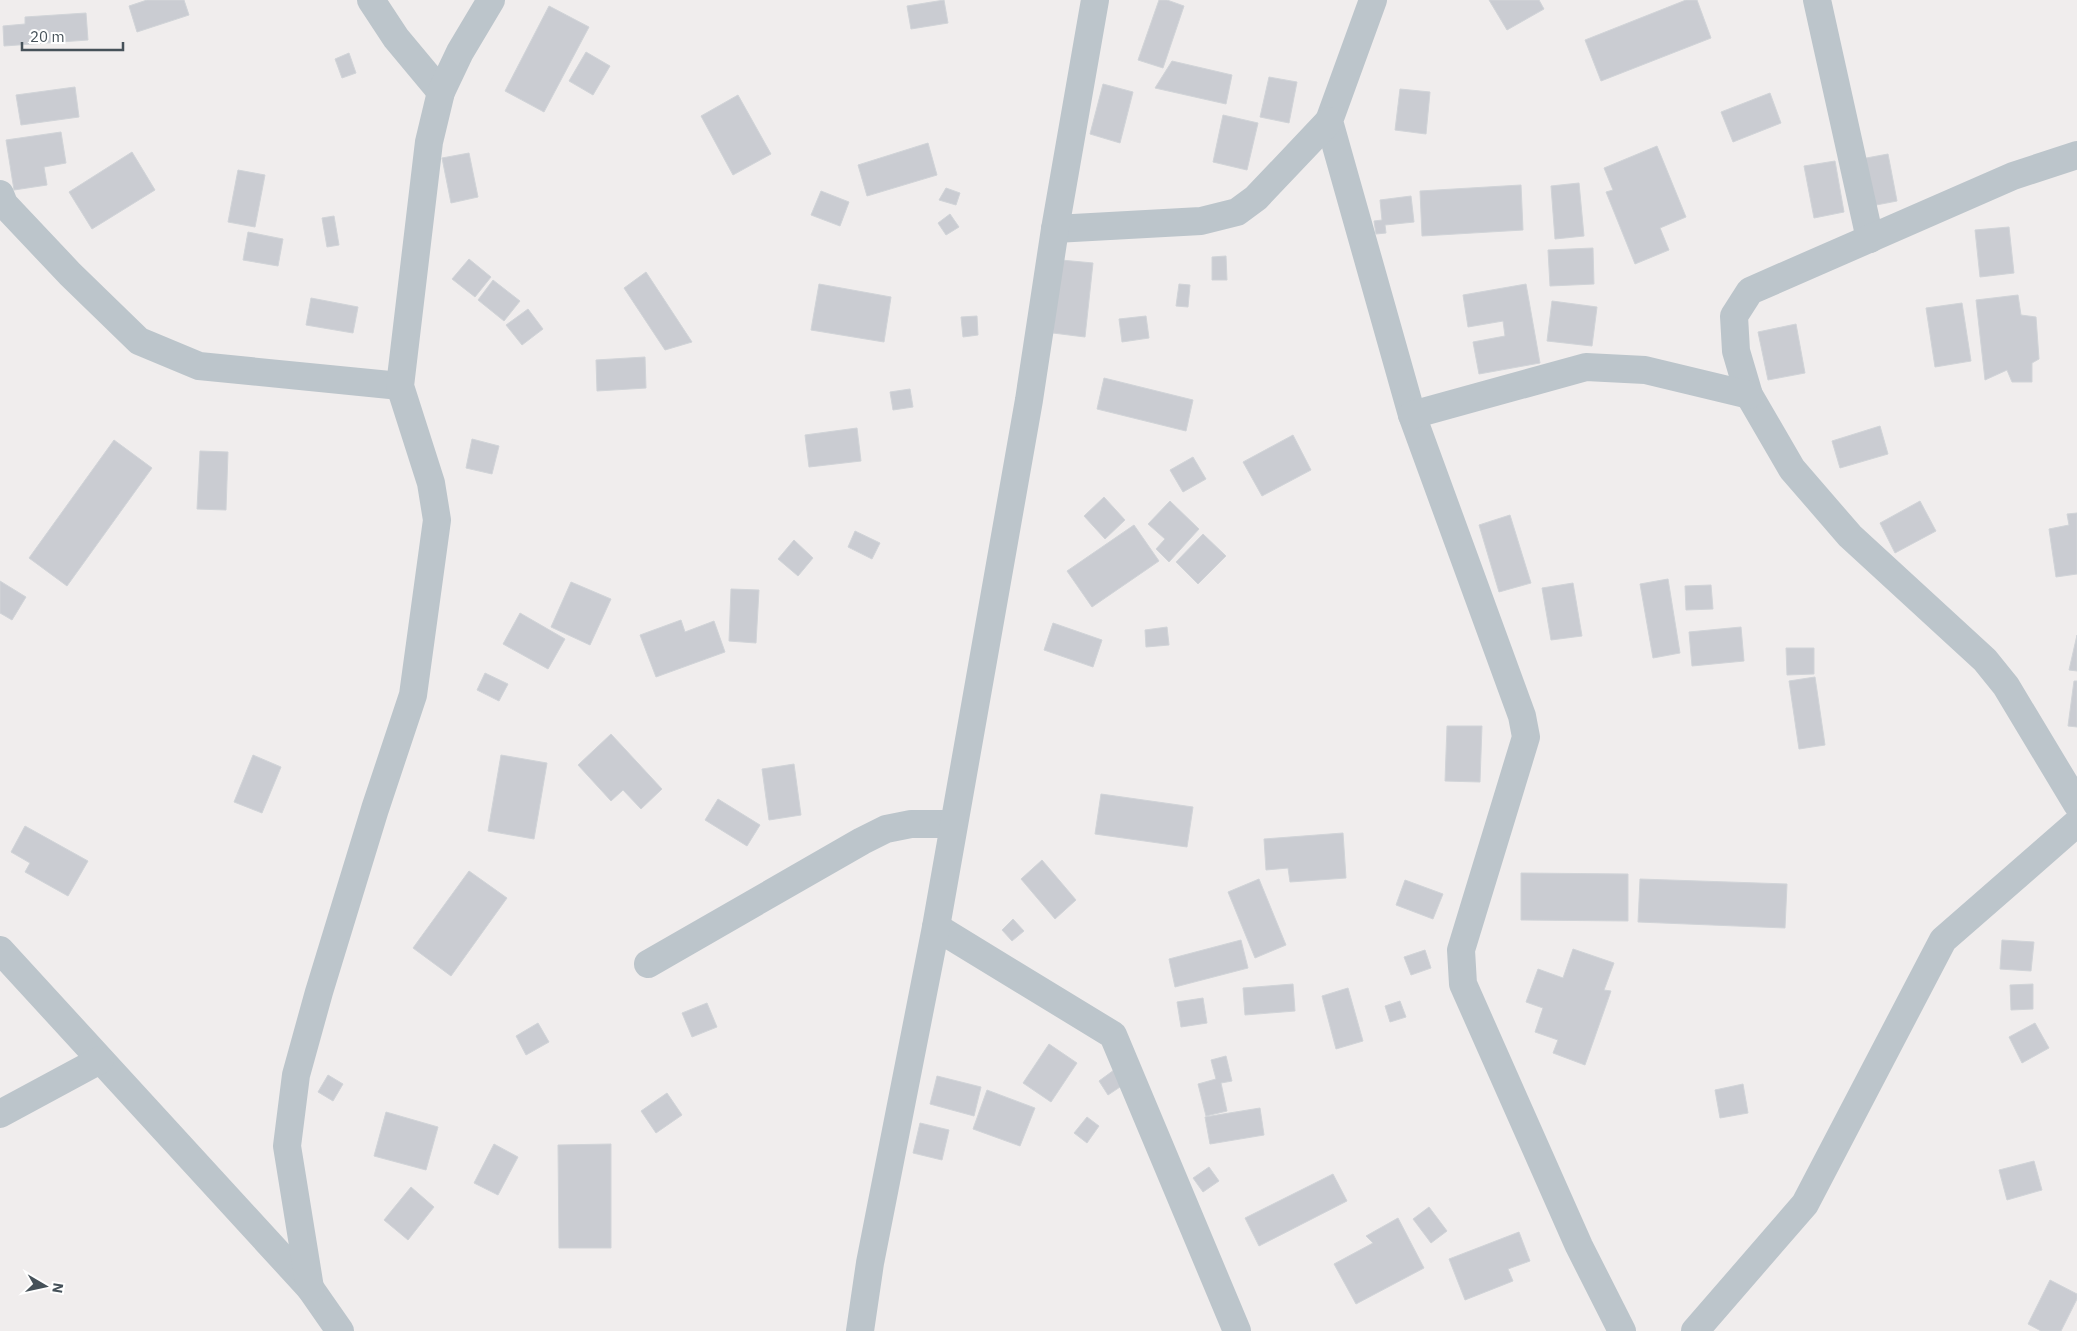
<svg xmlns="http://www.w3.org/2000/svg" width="2077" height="1331" font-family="'IBM Plex Sans',sans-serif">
	<rect width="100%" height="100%" fill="#f0eded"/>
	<g fill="#caccd2" stroke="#d1d4d8">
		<path d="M 147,0 L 184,0 L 189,15 L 137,32 L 129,6 Z"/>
		<path d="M 944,0 L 948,23 L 911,29 L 907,6 Z"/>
		<path d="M 1159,0 L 1167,0 L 1184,6 L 1163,68 L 1138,60 Z"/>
		<path d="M 1489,0 L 1539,0 L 1544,9 L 1507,30 Z"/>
		<path d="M 1686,0 L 1697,0 L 1711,38 L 1601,81 L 1585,40 Z"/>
		<path d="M 549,6 L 589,27 L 544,112 L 505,91 Z"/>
		<path d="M 86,13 L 88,40 L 4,46 L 3,26 L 25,24 L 25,17 Z"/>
		<path d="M 586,52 L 610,66 L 593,95 L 569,81 Z"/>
		<path d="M 349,53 L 356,73 L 342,78 L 335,59 Z"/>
		<path d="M 1172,61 L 1232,75 L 1226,104 L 1155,88 Z"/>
		<path d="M 1269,77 L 1297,82 L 1289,123 L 1260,117 Z"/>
		<path d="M 1103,84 L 1133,92 L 1120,143 L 1090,134 Z"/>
		<path d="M 75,87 L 79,117 L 21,125 L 16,95 Z"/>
		<path d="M 1400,89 L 1430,92 L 1426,134 L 1395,130 Z"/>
		<path d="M 1770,93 L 1781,123 L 1733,142 L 1721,112 Z"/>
		<path d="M 738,95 L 771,154 L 733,175 L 701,116 Z"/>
		<path d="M 1223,115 L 1258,123 L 1247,170 L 1213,162 Z"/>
		<path d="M 61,132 L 66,163 L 44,167 L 47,185 L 14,190 L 6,140 Z"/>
		<path d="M 928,143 L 937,175 L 867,196 L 858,165 Z"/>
		<path d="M 1657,146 L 1686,217 L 1660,228 L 1669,250 L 1635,264 L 1606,192 L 1613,190 L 1604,168 Z"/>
		<path d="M 132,152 L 155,190 L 92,229 L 69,192 Z"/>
		<path d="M 469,153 L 478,197 L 451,203 L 442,158 Z"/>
		<path d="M 1888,154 L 1897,201 L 1871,206 L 1861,159 Z"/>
		<path d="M 1835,161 L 1844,212 L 1814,218 L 1804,166 Z"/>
		<path d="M 238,170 L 265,175 L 255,227 L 228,222 Z"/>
		<path d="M 1579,183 L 1584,236 L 1555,239 L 1551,186 Z"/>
		<path d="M 1521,185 L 1523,230 L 1422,236 L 1420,191 Z"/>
		<path d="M 946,188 L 960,193 L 956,205 L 939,200 Z"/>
		<path d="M 821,191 L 849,202 L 840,226 L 811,215 Z"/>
		<path d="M 1411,196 L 1414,222 L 1385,225 L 1386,233 L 1376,234 L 1374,221 L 1382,220 L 1380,200 Z"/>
		<path d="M 950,214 L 959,227 L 946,235 L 938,223 Z"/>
		<path d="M 334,216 L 339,245 L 327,247 L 322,218 Z"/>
		<path d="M 2009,227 L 2014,273 L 1980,277 L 1975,230 Z"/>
		<path d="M 248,232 L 283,239 L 278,266 L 243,260 Z"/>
		<path d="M 1593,248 L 1594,284 L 1550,286 L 1548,250 Z"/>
		<path d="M 1226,256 L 1227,280 L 1212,280 L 1212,257 Z"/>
		<path d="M 469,259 L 491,277 L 475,297 L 452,279 Z"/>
		<path d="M 1061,260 L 1093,263 L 1085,337 L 1053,333 Z"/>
		<path d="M 646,272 L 692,342 L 665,350 L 624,288 Z"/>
		<path d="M 493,280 L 520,301 L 504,321 L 478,300 Z"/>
		<path d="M 819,284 L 891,297 L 884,342 L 811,330 Z"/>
		<path d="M 1179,284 L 1190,285 L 1188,307 L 1176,306 Z"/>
		<path d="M 1526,284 L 1540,363 L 1479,374 L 1473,342 L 1505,336 L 1503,321 L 1468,327 L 1463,295 Z"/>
		<path d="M 2018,295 L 2021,315 L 2036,317 L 2039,359 L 2032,363 L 2032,382 L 2012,382 L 2007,370 L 1985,380 L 1976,300 Z"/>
		<path d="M 311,298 L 358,307 L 353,333 L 306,325 Z"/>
		<path d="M 1552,301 L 1597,307 L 1592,346 L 1547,341 Z"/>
		<path d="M 1962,303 L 1971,361 L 1935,367 L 1926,308 Z"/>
		<path d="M 528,309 L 543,329 L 522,345 L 506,325 Z"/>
		<path d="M 977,316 L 978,335 L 963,337 L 961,317 Z"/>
		<path d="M 1146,316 L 1149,338 L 1122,342 L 1119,319 Z"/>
		<path d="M 1796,324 L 1805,373 L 1768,380 L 1758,332 Z"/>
		<path d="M 645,357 L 646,388 L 597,391 L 596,360 Z"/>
		<path d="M 1104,378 L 1193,400 L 1186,431 L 1097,409 Z"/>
		<path d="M 910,389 L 913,407 L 893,410 L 890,392 Z"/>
		<path d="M 1880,426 L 1888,454 L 1840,468 L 1832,441 Z"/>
		<path d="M 857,428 L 861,461 L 809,467 L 805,435 Z"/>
		<path d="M 1293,435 L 1311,470 L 1262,496 L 1243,462 Z"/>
		<path d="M 472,439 L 499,446 L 492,474 L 466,468 Z"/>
		<path d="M 114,440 L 152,468 L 67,586 L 29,558 Z"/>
		<path d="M 200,451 L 228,452 L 226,510 L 197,509 Z"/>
		<path d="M 1193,457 L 1206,479 L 1183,492 L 1170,470 Z"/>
		<path d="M 1104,497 L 1125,520 L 1105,539 L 1084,516 Z"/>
		<path d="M 1170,501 L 1199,529 L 1169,562 L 1156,549 L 1165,539 L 1148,524 Z"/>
		<path d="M 1920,501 L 1936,531 L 1895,553 L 1880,523 Z"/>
		<path d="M 2077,513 L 2077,574 L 2056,577 L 2049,529 L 2069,525 L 2067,514 Z"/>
		<path d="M 1510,515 L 1531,583 L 1499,592 L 1479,525 Z"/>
		<path d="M 1134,525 L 1159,561 L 1092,607 L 1067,571 Z"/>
		<path d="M 855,531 L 880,543 L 872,559 L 848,547 Z"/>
		<path d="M 1203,534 L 1226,556 L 1198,584 L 1176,562 Z"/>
		<path d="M 794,540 L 813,558 L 798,576 L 778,559 Z"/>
		<path d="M 1668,579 L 1680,653 L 1653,658 L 1640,584 Z"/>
		<path d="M 0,581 L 26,597 L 12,620 L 0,613 Z"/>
		<path d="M 571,582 L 611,599 L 590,645 L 551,627 Z"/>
		<path d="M 1573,583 L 1582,636 L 1551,640 L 1542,588 Z"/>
		<path d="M 1711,585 L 1713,609 L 1686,610 L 1685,586 Z"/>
		<path d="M 731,589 L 759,590 L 756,643 L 729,641 Z"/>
		<path d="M 520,613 L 565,639 L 548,669 L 503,644 Z"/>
		<path d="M 681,620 L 685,632 L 714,621 L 725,652 L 656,677 L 640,635 Z"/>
		<path d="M 1053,623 L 1102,640 L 1093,667 L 1044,650 Z"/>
		<path d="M 1167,627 L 1169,645 L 1146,647 L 1145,630 Z"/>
		<path d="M 1741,627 L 1744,661 L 1692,666 L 1689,632 Z"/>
		<path d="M 2077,635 L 2077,671 L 2069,670 Z"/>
		<path d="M 1786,648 L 1814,648 L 1814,674 L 1787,675 Z"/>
		<path d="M 485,673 L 508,684 L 499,701 L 477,690 Z"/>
		<path d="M 1815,677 L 1825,745 L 1799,749 L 1789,681 Z"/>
		<path d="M 2074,681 L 2077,681 L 2077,727 L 2068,726 Z"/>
		<path d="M 1447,726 L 1482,726 L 1480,782 L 1445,781 Z"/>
		<path d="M 611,734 L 662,789 L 641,809 L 623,790 L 611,801 L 578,765 Z"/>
		<path d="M 253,755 L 281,767 L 262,813 L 234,802 Z"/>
		<path d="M 501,755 L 547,763 L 534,839 L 488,831 Z"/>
		<path d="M 794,764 L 801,815 L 769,820 L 762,769 Z"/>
		<path d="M 1101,794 L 1193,807 L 1187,847 L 1095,834 Z"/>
		<path d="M 718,799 L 760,825 L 747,846 L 705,820 Z"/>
		<path d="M 25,826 L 88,861 L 68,896 L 25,872 L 30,863 L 11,852 Z"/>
		<path d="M 1343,833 L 1346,878 L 1290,882 L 1288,868 L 1266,870 L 1264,839 Z"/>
		<path d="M 1042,860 L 1076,900 L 1055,919 L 1021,879 Z"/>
		<path d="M 469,871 L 507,898 L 451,976 L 413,948 Z"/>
		<path d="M 1521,873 L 1628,874 L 1628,921 L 1521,920 Z"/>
		<path d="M 1259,879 L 1286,945 L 1255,958 L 1228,892 Z"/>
		<path d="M 1640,879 L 1787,884 L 1785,928 L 1638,922 Z"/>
		<path d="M 1405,880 L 1443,894 L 1433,919 L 1396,905 Z"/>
		<path d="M 1013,919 L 1024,931 L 1012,941 L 1002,930 Z"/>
		<path d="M 1241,940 L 1248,968 L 1175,987 L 1169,959 Z"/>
		<path d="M 2002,940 L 2034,942 L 2031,971 L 2000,969 Z"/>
		<path d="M 1573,949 L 1614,963 L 1604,990 L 1611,991 L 1585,1065 L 1553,1053 L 1558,1040 L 1535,1032 L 1543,1008 L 1526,1002 L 1538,969 L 1563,978 Z"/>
		<path d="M 1425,950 L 1431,968 L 1411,975 L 1404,957 Z"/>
		<path d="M 1293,984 L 1295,1011 L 1245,1015 L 1243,988 Z"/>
		<path d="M 2033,984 L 2033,1009 L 2011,1010 L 2010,985 Z"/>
		<path d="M 1348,988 L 1363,1041 L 1336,1049 L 1322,996 Z"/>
		<path d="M 1203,998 L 1207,1023 L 1181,1027 L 1177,1002 Z"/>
		<path d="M 1400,1001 L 1406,1017 L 1390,1022 L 1385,1006 Z"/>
		<path d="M 707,1003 L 717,1027 L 692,1037 L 682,1013 Z"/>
		<path d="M 538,1023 L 549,1042 L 526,1055 L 516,1036 Z"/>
		<path d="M 2035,1023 L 2049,1048 L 2022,1063 L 2009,1037 Z"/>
		<path d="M 1049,1044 L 1077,1063 L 1051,1102 L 1023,1083 Z"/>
		<path d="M 1226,1056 L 1232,1081 L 1221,1083 L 1227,1111 L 1206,1116 L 1198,1084 L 1216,1079 L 1211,1060 Z"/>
		<path d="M 1114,1070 L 1123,1085 L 1108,1095 L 1099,1081 Z"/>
		<path d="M 328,1075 L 343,1084 L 333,1101 L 318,1092 Z"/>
		<path d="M 937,1076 L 981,1087 L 974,1116 L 930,1104 Z"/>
		<path d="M 1743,1084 L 1748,1113 L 1720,1118 L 1715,1090 Z"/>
		<path d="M 987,1090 L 1035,1108 L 1020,1146 L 973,1129 Z"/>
		<path d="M 667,1093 L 682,1115 L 656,1133 L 641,1111 Z"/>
		<path d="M 1260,1108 L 1264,1135 L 1210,1144 L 1205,1117 Z"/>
		<path d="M 386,1112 L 438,1127 L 426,1170 L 374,1156 Z"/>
		<path d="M 1087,1117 L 1099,1126 L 1087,1143 L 1074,1133 Z"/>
		<path d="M 920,1123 L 949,1130 L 942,1160 L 913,1153 Z"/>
		<path d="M 494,1144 L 518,1157 L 498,1195 L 474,1183 Z"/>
		<path d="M 611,1144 L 611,1248 L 559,1248 L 558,1145 Z"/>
		<path d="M 2034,1161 L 2042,1190 L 2007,1200 L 1999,1170 Z"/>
		<path d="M 1209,1167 L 1219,1181 L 1203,1192 L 1193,1178 Z"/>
		<path d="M 1333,1174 L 1347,1201 L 1259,1246 L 1245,1218 Z"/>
		<path d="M 411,1187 L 434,1207 L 408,1240 L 384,1220 Z"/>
		<path d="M 1429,1207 L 1447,1231 L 1431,1243 L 1413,1219 Z"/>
		<path d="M 1398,1218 L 1424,1268 L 1356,1304 L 1334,1264 L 1373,1243 L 1366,1236 Z"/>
		<path d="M 1519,1232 L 1530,1261 L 1508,1269 L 1513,1281 L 1465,1300 L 1449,1259 Z"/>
		<path d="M 2050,1280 L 2077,1294 L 2077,1299 L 2061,1331 L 2041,1331 L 2028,1324 Z"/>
	</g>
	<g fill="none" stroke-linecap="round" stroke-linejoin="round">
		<g stroke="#bcc5cb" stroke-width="28">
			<path d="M 371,0 L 396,38 L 441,92"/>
			<path d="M 1373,0 L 1329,121 L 1412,415 L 1522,716 L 1526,737 L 1461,950 L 1463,984 L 1579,1246 L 1622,1331"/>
			<path d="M 1817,0 L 1870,239"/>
			<path d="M 2077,155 L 2013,176 L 1750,291 L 1734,316 L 1736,351 L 1749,395 L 1792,469 L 1850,536 L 1985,660 L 2006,686 L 2077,804"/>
			<path d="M 0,194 L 4,204 L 70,274 L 139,341 L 199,366 L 400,386"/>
			<path d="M 1055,229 L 1201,221 L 1237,212 L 1256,198 L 1329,121"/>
			<path d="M 1412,415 L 1586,367 L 1645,370 L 1749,395"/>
			<path d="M 936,927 L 1113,1035 L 1237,1331"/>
			<path d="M 0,950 L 310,1288 L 340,1331"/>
			<path d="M 648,964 L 862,841 L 886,829 L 911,824 L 953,824"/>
			<path d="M 0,1114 L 100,1060"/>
			<path d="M 310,1288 L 287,1146 L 296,1075 L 319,992 L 375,809 L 413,695 L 437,520 L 431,483 L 400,386 L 429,142 L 441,92 L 460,52 L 491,0"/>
			<path d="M 860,1331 L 870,1263 L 936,927 L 1029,400 L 1055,229 L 1095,0"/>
			<path d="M 1695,1331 L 1805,1204 L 1943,940 L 2077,823"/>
		</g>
	</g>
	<g transform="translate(45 1286) rotate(99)" stroke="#ffffff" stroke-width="4" paint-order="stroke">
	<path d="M0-4L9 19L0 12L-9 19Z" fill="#465159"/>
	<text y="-8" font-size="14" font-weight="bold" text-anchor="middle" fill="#465159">N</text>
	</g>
	<path d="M22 42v8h101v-8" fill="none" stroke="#465159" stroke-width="2.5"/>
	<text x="30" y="42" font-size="15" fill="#465159" stroke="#ffffff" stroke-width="4" paint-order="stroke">20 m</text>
</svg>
